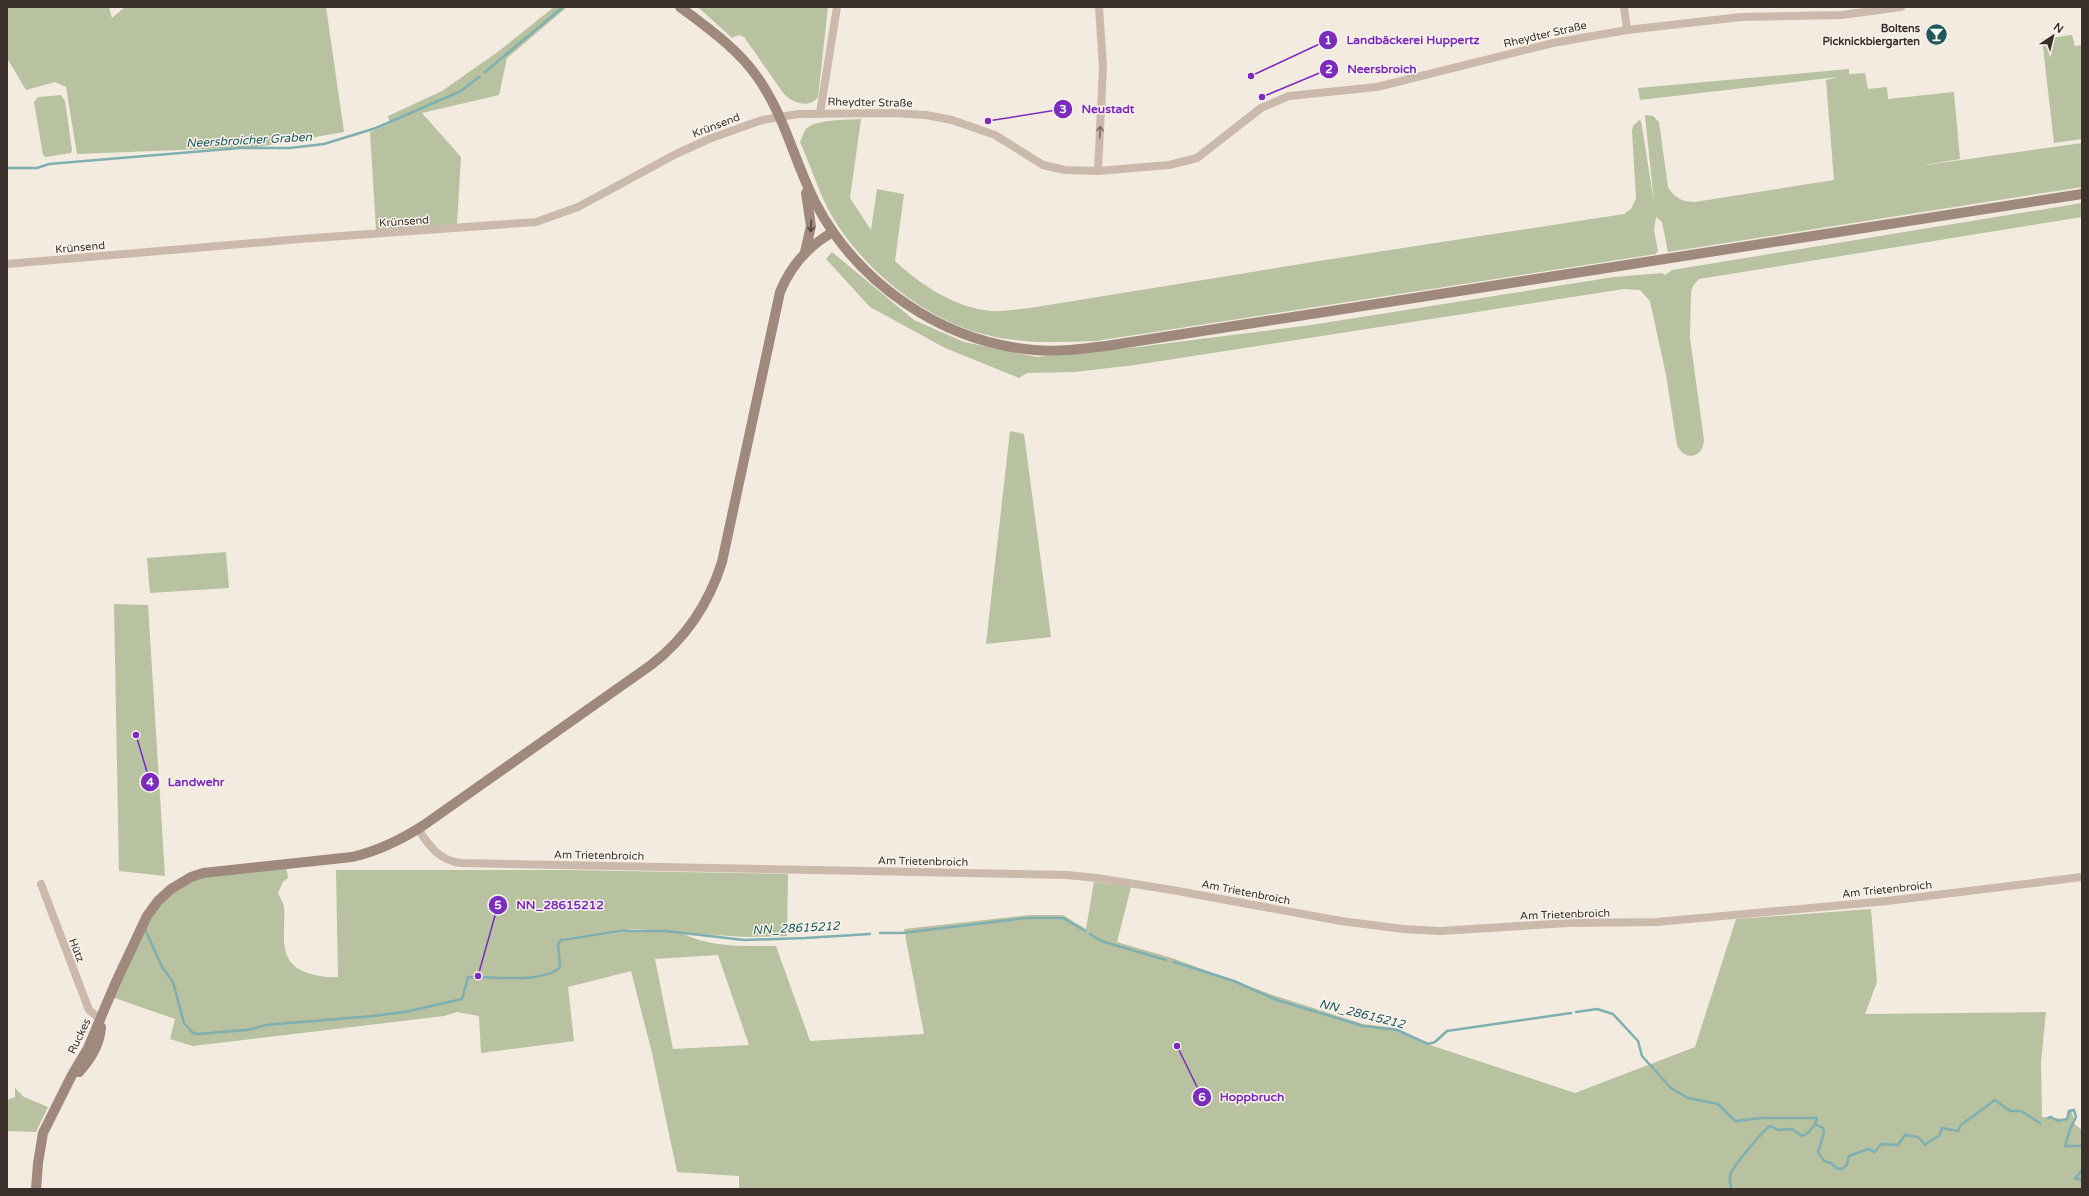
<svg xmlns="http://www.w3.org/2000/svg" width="2089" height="1196" font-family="'Varela Round',sans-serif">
	<rect width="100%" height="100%" fill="#f3eae0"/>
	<g fill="#b8c2a0" fill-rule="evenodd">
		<path d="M 7,7 L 109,7 L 112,18 L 125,7 L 326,7 L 344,132 L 258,147 L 77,154 L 66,87 L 55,82 L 26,90 L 7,58 Z"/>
		<path d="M 554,7 L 567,7 L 507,58 L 499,95 L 422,113 L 461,157 L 457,224 L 376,230 L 370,132 L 390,124 L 388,116 L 442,91 L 499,51 Z"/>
		<path d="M 698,7 L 828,7 L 818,97 C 809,109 793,103 784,94 L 744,37 L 739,35 L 732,38 Z"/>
		<path d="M 2072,35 L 2075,46 L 2082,45 L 2082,139 L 2054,143 L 2042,39 Z"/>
		<path d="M 1849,69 L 1849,74 L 1865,73 L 1868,89 L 1887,87 L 1888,99 L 1954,92 L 1960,159 L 1919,166 L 2082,143 L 2082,187 L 1668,252 L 1662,222 L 1656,217 L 1654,230 L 1658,251 L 1656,254 L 1096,341 C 1061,342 1026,344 991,336 C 926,322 859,267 828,209 C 817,187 810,164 800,142 C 803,138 803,131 807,128 C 818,119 847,120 861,119 L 850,198 L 871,230 L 877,189 L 904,194 L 895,261 C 921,285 954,307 990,311 C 1003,312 1018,309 1030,308 L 1319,261 L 1624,214 L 1631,209 L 1636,199 L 1632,131 L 1633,126 L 1639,120 L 1641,121 L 1654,202 L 1645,115 L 1653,116 L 1659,122 L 1668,187 C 1674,198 1683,202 1695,202 L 1834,180 L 1826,80 L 1837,77 L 1640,100 L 1638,88 Z"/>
		<path d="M 61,95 L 65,101 L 72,150 L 71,153 L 46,157 L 43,155 L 34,102 L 38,97 Z"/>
		<path d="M 2082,203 L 2082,217 L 1699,279 L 1693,286 L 1691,292 L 1690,338 L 1704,440 C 1703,458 1685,462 1677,445 L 1666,375 L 1650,301 L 1640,290 L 1624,289 L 1135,365 L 1074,372 L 1027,373 L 1019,378 L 945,348 L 870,307 L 826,259 L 832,252 L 914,320 L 964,342 L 1037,357 L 1138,347 L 1311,325 L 1614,277 L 1662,273 L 1665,275 L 1672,270 Z"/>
		<path d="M 1010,431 L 1024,434 L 1051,637 L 986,644 Z"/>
		<path d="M 226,552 L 229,588 L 150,593 L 147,558 Z"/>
		<path d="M 114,604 L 148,605 L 165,876 L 119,871 Z"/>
		<path d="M 286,865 L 288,878 L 283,882 L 278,893 C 280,898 284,903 284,908 C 286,933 276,960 305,972 C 315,976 328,978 338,977 L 336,870 L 565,870 L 788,874 L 787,936 L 747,937 L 682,933 C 710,948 745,946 776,946 L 810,1041 L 924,1034 L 904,929 L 1030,915 L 1063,915 L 1086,929 L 1094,882 L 1131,887 L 1117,942 L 1172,958 L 1273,995 L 1363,1024 L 1397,1028 L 1421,1042 L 1575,1093 L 1695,1047 L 1736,919 L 1871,909 L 1877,982 L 1865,1014 L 2046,1012 L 2041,1062 L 2042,1117 L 2067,1119 L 2068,1113 L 2071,1109 L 2074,1119 L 2072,1122 L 2082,1130 L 2082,1189 L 739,1189 L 739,1176 L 677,1172 L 652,1053 L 631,971 L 568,987 L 574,1041 L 481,1053 L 479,1016 L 457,1012 L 444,1016 L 193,1046 L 170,1039 L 175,1019 L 109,996 L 147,916 L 191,877 ZM 633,929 L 669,931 L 634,931 L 563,940 L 564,938 ZM 718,955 L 749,1045 L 673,1049 L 655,959 Z"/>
		<path d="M 15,1088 L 24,1097 L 48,1107 L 36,1132 L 7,1131 L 7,1100 L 15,1097 Z"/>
	</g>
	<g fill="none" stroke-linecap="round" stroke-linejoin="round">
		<g stroke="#7fafb0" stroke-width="2.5">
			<path d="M 485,72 L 563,7"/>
			<path d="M 7,168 L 37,168 L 49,164 L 240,148 L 290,148 L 324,144 L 376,128 L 461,91 L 479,77"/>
			<path d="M 145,929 L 162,967 L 173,982 L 184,1023 L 193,1033 L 198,1034 L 247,1030 L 266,1025 L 373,1016 L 405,1012 L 462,999 L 468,977 C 490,976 544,984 560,967 L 558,944 L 561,940 L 621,931 L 666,931 L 744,940 L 805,938 L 870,934"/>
			<path d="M 880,933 L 902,933 L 1027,918 L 1063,918 L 1085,931"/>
			<path d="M 1090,934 L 1101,941 L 1166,960"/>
			<path d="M 1174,962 L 1234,981 L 1277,1000 L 1363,1026 L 1397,1030 L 1428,1044 L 1435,1042 L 1447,1031 L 1571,1013"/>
			<path d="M 1576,1012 L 1597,1009 L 1613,1014 L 1638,1041 L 1642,1056 L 1671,1088 L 1688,1098 L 1718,1104 L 1735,1121 L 1763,1118 L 1817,1118 L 1815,1124"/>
			<path d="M 2048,1118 L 2051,1117 L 2058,1121 L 2067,1119 L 2069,1111 L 2074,1110 L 2076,1117 L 2070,1129 L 2065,1146 L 2082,1146"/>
			<path d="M 2082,1170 L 2075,1179 L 2082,1179"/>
			<path d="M 1731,1189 C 1731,1185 1729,1180 1730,1176 C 1731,1168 1762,1132 1770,1126 L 1778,1130 L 1792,1129 L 1802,1136 L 1808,1133 L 1815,1124 L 1823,1128 L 1824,1133 L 1818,1152 L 1824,1161 L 1831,1163 L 1836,1168 L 1842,1169 L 1847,1165 L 1849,1156 L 1868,1149 L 1875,1152 L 1881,1144 L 1898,1145 L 1905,1135 L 1918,1137 L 1925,1145 L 1933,1139 L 1939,1136 L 1942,1128 L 1958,1131 L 1961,1125 L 1995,1100 L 2010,1111 L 2021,1111 L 2040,1123"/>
		</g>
		<g stroke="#cbb9ac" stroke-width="8">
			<path d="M 1624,7 L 1627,30"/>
			<path d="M 820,113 L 837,7"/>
			<path d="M 1098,171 L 1103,67 L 1099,7"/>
			<path d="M 7,264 L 300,239 L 536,222 L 578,207 L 676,154 L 709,139 L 762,120 L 798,114 L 893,113 L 926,115 L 952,120 L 995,135 L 1043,165 L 1065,170 L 1098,171 L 1169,165 L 1197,158 L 1261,108 L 1289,96 L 1377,87 L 1553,43 L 1627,30 L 1741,17 L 1842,15 L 1901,7"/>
			<path d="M 418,829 C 429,846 440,861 461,863 L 1067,875 L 1097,878 L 1172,890 L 1341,921 L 1403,929 L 1440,931 L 1568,923 L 1657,922 L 1887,901 L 2082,877"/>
			<path d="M 41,884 L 89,1010 L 100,1019"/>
		</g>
		<g stroke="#9f897d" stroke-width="10">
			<path d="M 680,7 C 708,28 738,49 758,78 C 785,116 795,164 816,204 C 859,285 943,342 1034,350 C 1058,352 1082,349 1106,346 L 2082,194"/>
			<path d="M 805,252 L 811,226 L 806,193"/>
			<path d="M 79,1072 C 91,1059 100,1045 101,1027"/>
			<path d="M 36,1189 L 38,1163 L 43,1133 L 72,1075 L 88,1048 L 115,984 L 147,916 L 158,901 L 171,889 L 191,877 L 203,873 L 352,857 C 378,851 401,840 424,825 L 651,665 C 685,639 709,603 722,562 L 780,292 C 791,265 808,246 833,232"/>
		</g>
	</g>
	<defs><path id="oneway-shaft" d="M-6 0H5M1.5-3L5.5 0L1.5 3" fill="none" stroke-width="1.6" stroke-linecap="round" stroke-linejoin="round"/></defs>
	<use stroke="#7b6d65" href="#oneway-shaft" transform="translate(1100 132) rotate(-87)"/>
	<use stroke="#534640" href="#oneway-shaft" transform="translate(811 226) rotate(93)"/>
	<defs>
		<symbol id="bar-disc" viewBox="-11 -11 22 22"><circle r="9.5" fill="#20595b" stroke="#faf4ed"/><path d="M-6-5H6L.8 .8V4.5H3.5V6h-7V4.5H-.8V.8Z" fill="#fff"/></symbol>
	</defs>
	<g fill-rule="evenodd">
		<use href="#bar-disc" x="1924" y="22" width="25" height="25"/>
	</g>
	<g text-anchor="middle" stroke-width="3" stroke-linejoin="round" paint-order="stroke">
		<g font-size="11" font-weight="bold" fill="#3a2f2b" stroke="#faf4ed" text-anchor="end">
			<text x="1920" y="32">Boltens<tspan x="1920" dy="13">Picknickbiergarten</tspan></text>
		</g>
		<g font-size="11" fill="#3a2f2b" stroke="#faf4ed">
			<text transform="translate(1545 34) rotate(-13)" y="4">Rheydter Straße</text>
			<text transform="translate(870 102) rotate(1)" y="4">Rheydter Straße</text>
			<text transform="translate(716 125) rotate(-21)" y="4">Krünsend</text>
			<text transform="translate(404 221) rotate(-4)" y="4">Krünsend</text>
			<text transform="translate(80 247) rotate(-5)" y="4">Krünsend</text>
			<text transform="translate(599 855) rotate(1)" y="4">Am Trietenbroich</text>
			<text transform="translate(923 861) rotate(1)" y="4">Am Trietenbroich</text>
			<text transform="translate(1887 889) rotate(-6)" y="4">Am Trietenbroich</text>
			<text transform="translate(1246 892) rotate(11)" y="4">Am Trietenbroich</text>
			<text transform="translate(1565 914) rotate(-2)" y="4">Am Trietenbroich</text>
			<text transform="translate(77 950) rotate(68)" y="4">Hütz</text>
			<text transform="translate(79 1036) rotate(-64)" y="4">Ruckes</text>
		</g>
		<g font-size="12" font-style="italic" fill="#20595b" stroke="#faf4ed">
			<text transform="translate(249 140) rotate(-3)" y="4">Neersbroicher Graben</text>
			<text transform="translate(796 928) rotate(-3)" y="4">NN_28615212</text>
			<text transform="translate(1362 1014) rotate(14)" y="4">NN_28615212</text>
		</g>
	</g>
	<path fill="none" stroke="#7b2cbf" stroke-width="1.5" d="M1251 76L1328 40M1262 97L1329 69M988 121L1063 109M136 735L150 782M478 976L498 905M1177 1046L1202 1097"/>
	<g fill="#7b2cbf" stroke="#faf4ed" stroke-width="1.5">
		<circle cx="1251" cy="76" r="4"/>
		<circle cx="1262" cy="97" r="4"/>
		<circle cx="988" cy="121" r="4"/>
		<circle cx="136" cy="735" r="4"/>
		<circle cx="478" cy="976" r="4"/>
		<circle cx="1177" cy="1046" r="4"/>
		<circle cx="1328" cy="40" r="10"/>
		<circle cx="1329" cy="69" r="10"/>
		<circle cx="1063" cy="109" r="10"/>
		<circle cx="150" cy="782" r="10"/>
		<circle cx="498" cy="905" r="10"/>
		<circle cx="1202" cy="1097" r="10"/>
	</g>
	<g font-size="12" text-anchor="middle" font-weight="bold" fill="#fff">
		<text x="1328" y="44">1</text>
		<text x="1329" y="73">2</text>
		<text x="1063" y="113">3</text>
		<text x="150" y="786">4</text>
		<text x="498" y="909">5</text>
		<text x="1202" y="1101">6</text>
	</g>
	<g font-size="12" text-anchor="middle" font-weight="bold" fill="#7b2cbf" stroke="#faf4ed" stroke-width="3" stroke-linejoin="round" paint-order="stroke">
		<text x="1413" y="44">Landbäckerei Huppertz</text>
		<text x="1382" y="73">Neersbroich</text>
		<text x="1108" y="113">Neustadt</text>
		<text x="196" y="786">Landwehr</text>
		<text x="560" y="909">NN_28615212</text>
		<text x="1252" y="1101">Hoppbruch</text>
	</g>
	<rect width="2089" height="1196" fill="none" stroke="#3a2f2b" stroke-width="16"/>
	<g transform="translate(2053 36) rotate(35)" stroke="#faf4ed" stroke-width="3" paint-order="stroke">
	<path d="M0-3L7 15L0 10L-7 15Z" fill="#3a2f2b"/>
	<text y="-6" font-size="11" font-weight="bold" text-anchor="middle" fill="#3a2f2b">N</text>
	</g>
</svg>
